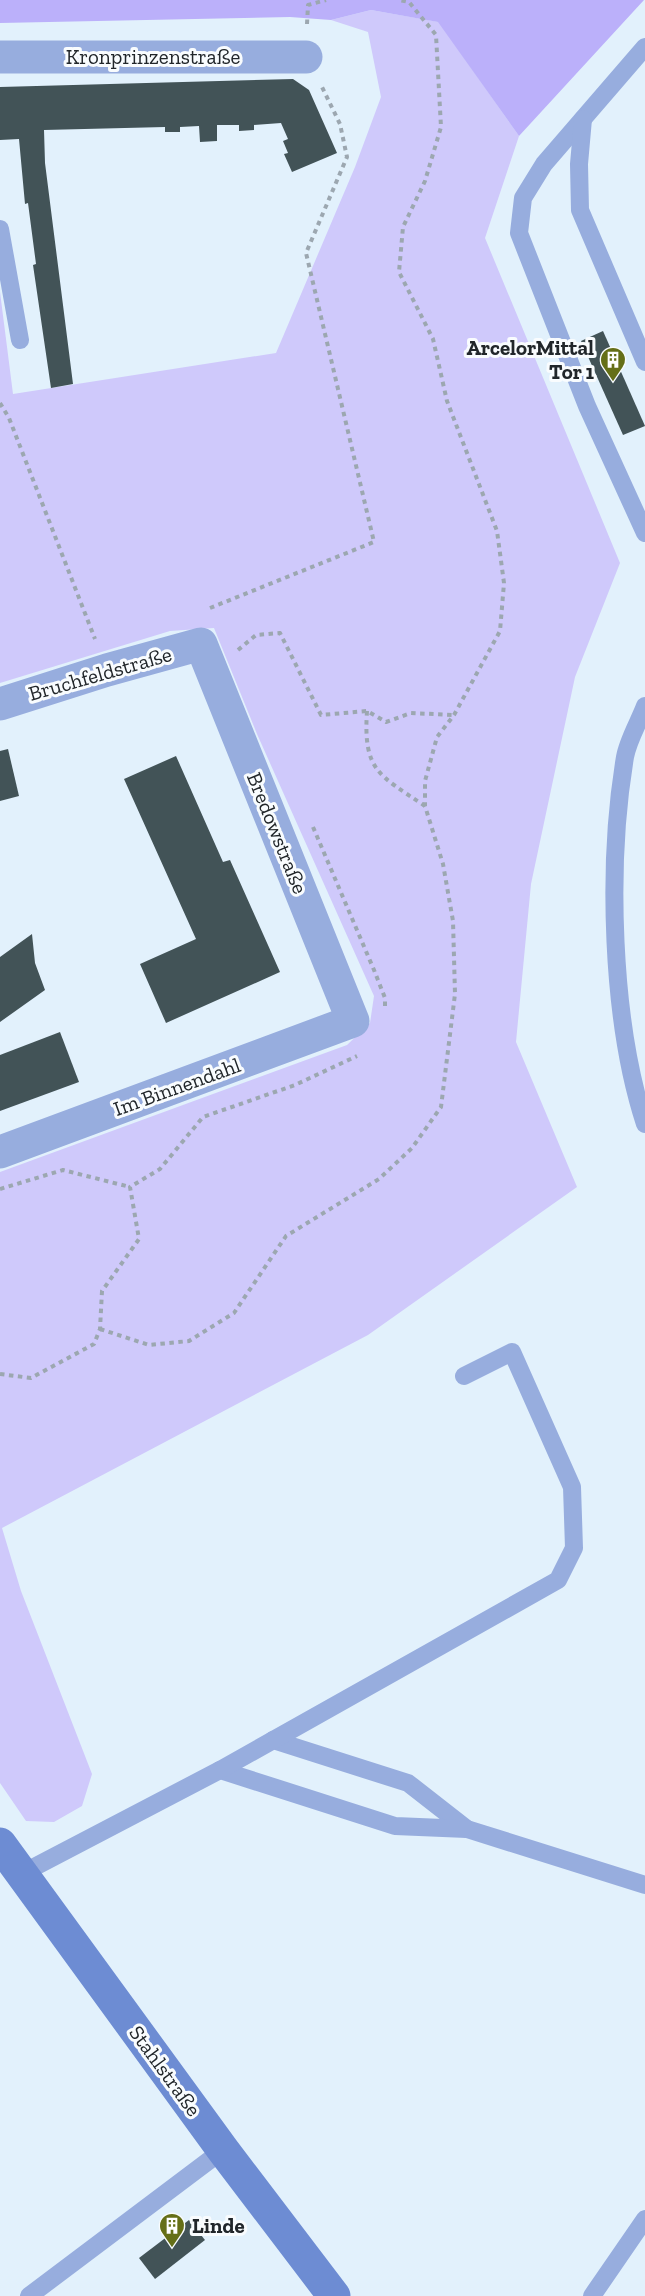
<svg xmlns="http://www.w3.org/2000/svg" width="645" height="2296" font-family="'Zilla Slab',serif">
	<rect width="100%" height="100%" fill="#e2f1fc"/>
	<path fill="#cfc9fb" d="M 371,10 L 439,22 L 519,136 L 485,238 L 620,563 L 575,677 L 531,884 L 516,1042 L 577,1187 L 368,1335 L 2,1528 L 21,1591 L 92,1774 L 82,1806 L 54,1822 L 26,1821 L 0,1783 L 0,1172 L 347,1045 L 370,1023 L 374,996 L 257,734 L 214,628 L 170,631 L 0,683 L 0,292 L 13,394 L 276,353 L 355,167 L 381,97 L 368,32 L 331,20 Z"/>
	<path fill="#bbb0fa" d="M 0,0 L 644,0 L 519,136 L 438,22 L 371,10 L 331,20 L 290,17 L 0,23 Z"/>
	<g fill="#425357">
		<path d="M 293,79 L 309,90 L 337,153 L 292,172 L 284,154 L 288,153 L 283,141 L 288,139 L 281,123 L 254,125 L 254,130 L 239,131 L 239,125 L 217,125 L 217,141 L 200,142 L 199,126 L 180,127 L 180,132 L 165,132 L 165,127 L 44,130 L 45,163 L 73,384 L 51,388 L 33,265 L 36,264 L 28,203 L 25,204 L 19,139 L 0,140 L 0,87 Z"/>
		<path d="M 603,331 L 645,426 L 623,435 L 581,341 Z"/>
		<path d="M 8,749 L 19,796 L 0,801 L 0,751 Z"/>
		<path d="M 176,756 L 223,862 L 230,860 L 280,972 L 166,1023 L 140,964 L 196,939 L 124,779 Z"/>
		<path d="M 32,934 L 35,963 L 45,990 L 0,1022 L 0,957 Z"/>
		<path d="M 60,1032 L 79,1082 L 0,1111 L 0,1055 Z"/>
		<path d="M 189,2220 L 205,2240 L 155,2279 L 139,2258 Z"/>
	</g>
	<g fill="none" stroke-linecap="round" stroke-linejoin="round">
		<g stroke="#9ca7b0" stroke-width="4" stroke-dasharray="4.5 4.5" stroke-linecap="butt">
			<path d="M 307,24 L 308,5 L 326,0"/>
			<path d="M 0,403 L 9,418 L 95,639"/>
			<path d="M 210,608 L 374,542 L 306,253 L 347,157 L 340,124 L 321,85"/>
			<path d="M 238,650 L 256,635 L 280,633 L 321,715 L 367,711 L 386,722 L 411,713 L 454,715"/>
			<path d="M 367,711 C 363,771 379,775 425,806"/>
			<path d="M 313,827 L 374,970 L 385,998 L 385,1009"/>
			<path d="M 0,1189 L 63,1170 L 130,1187"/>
			<path d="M 100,1329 L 149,1345 L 189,1341 L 234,1313 L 286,1236 L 379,1179 L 412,1148 L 441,1107 L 455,994 L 453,921 L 443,864 L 425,806 L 425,781 L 437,737 L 454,715 L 500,631 L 504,583 L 497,531 L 447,401 L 433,339 L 399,272 L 403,227 L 425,181 L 441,127 L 436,35 L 409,2 L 399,0"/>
			<path d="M 0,1374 L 31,1378 L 94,1344 L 100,1329 L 102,1291 L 139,1239 L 130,1187 L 160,1169 L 203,1117 L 295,1085 L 357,1056"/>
		</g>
		<g stroke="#97adde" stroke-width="18">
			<path d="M 645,47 L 544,164 L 523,198 L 519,233 L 587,406 L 645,533"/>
			<path d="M 583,119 L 579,164 L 580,210 L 645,362"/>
			<path d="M 0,229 L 20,340"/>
			<path d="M 645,706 C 639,722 628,740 625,757 C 607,864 611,1020 645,1124"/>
			<path d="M 273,1740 L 408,1783 L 467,1829"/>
			<path d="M 220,1770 L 395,1826 L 467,1829 L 645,1885"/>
			<path d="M 21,1874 L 220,1770 L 558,1580 L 574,1548 L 572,1487 L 512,1352 L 464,1376"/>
			<path d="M 29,2296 L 223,2150"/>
			<path d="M 592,2296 L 645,2219"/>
		</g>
		<g stroke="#97adde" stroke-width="33">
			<path d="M 0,57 L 306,57"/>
			<path d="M 0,704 L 107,670 L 201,644 L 353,1021 L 0,1152"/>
		</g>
		<path stroke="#6d8cd3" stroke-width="33" d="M 0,1844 L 223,2150 L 334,2296"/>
	</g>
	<defs>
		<symbol id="building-pin" viewBox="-11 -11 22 30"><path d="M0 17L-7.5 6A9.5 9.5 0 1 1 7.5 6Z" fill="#656f17" stroke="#f9fcfe"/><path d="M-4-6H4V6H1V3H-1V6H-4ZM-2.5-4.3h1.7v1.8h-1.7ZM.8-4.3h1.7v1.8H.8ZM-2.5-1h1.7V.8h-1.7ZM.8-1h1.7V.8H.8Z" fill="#fff"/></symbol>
	</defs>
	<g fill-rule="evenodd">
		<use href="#building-pin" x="598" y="345" width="30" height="40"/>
		<use href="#building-pin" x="157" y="2211" width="30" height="40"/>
	</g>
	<g text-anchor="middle" stroke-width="6" stroke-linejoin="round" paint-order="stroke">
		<g font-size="21" fill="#21262a" stroke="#f9fcfe">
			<text x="153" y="64">Kronprinzenstraße</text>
			<text transform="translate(100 674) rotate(-16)" y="7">Bruchfeldstraße</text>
			<text transform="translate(277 833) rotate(68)" y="7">Bredowstraße</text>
			<text transform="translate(177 1087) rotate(-20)" y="7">Im Binnendahl</text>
			<text transform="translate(165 2071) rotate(54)" y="7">Stahlstraße</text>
		</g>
		<g font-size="21" font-weight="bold" fill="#21262a" stroke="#f9fcfe" text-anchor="end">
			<text x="594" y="355">ArcelorMittal<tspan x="594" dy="24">Tor 1</tspan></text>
			<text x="192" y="2233" text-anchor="start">Linde</text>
		</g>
	</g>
</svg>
